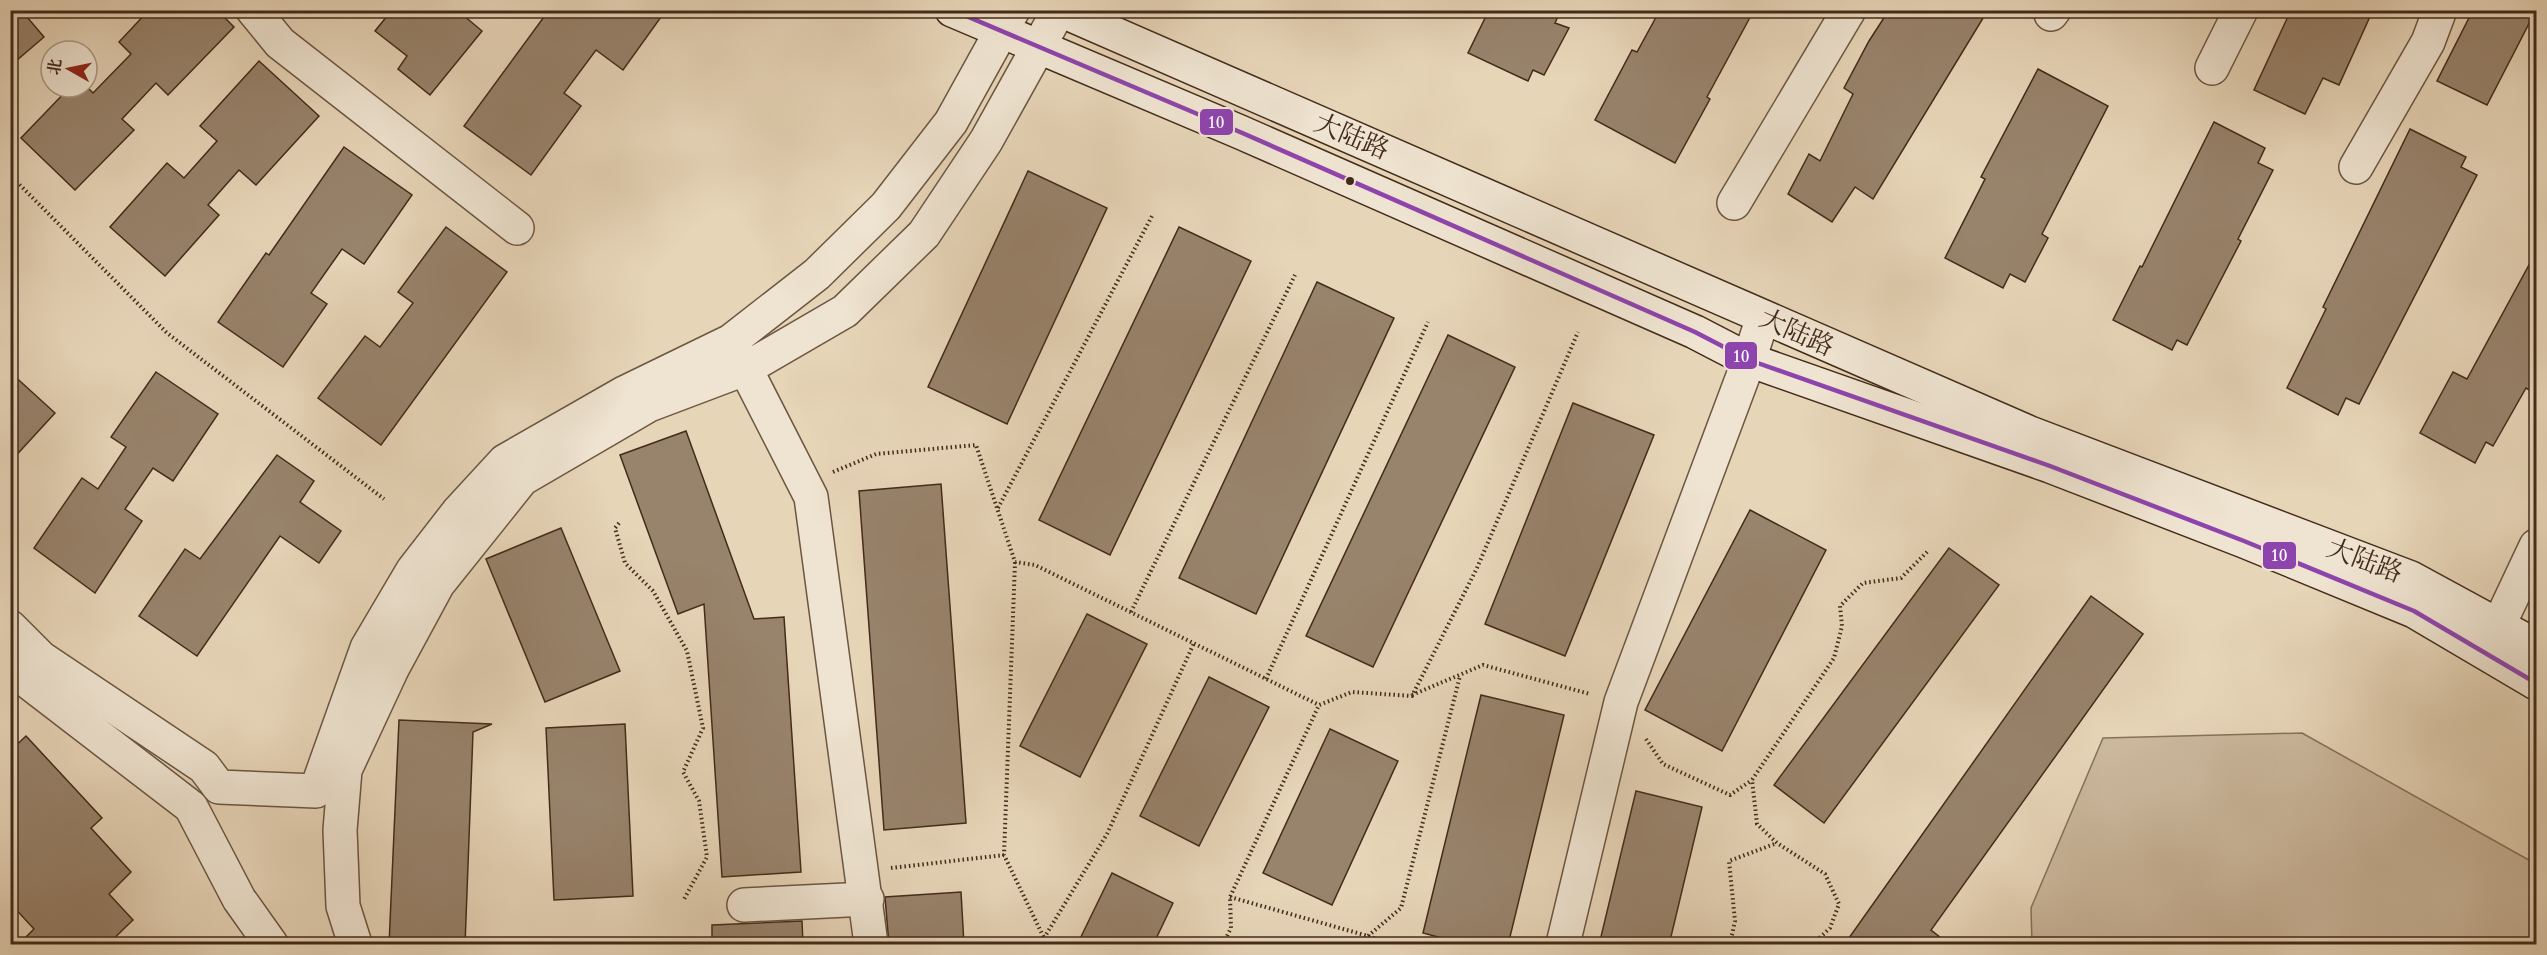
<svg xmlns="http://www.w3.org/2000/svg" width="2547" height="955" font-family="Cardo,'Noto Serif SC',serif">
	<rect width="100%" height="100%" fill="#e7d5b8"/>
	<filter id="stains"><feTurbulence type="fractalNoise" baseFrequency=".00333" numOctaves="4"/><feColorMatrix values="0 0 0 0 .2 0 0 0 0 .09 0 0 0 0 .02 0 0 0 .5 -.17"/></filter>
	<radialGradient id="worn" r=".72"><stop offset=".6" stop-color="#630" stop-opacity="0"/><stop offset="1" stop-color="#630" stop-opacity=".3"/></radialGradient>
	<path fill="#cbb89d" stroke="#87725c" stroke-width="1.5" d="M 2302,733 L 2536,864 L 2536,944 L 2032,944 L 2031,908 L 2103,738 Z"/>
	<g fill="#98836c" stroke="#432b1a" stroke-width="1.5">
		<path d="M 10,10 L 21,10 L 44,37 L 10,66 Z"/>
		<path d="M 149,10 L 217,10 L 234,27 L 168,95 L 156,83 L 122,119 L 134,130 L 75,190 L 21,138 L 70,87 L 87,87 L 93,93 L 131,54 L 119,42 Z"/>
		<path d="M 392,10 L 457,10 L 482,31 L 430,95 L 398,69 L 407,56 L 375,31 Z"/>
		<path d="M 549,10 L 666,10 L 623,70 L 596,50 L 564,93 L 581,106 L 531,175 L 464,126 Z"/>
		<path d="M 1489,10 L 1561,10 L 1555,23 L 1569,28 L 1544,75 L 1533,70 L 1528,81 L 1468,53 Z"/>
		<path d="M 1660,10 L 1754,10 L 1707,97 L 1710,99 L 1675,163 L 1595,120 L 1632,50 L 1637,52 Z"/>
		<path d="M 1889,10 L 1988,10 L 1873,199 L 1855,187 L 1832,222 L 1788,194 L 1809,154 L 1820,161 L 1853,94 L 1844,88 L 1869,41 Z"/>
		<path d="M 2291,10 L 2373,10 L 2339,85 L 2323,78 L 2305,114 L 2254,90 Z"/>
		<path d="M 2473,10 L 2536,10 L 2487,105 L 2437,81 Z"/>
		<path d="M 259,61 L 319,116 L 256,185 L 239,170 L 208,205 L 219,215 L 165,276 L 110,227 L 167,163 L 184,178 L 217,141 L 200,126 Z"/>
		<path d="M 2038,69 L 2108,106 L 2042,234 L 2048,238 L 2025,282 L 2010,274 L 2003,288 L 1945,258 L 1985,179 L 1981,177 Z"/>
		<path d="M 2214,122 L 2265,148 L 2258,163 L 2273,170 L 2238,239 L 2241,241 L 2187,345 L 2177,340 L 2172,350 L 2113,320 L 2140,266 L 2142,267 Z"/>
		<path d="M 2410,129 L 2466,157 L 2461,167 L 2477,175 L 2359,404 L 2346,398 L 2338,415 L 2287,388 L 2326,309 L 2323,307 Z"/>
		<path d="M 344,147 L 412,195 L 364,264 L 342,249 L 311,293 L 327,304 L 283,367 L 218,322 L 266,253 L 269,255 Z"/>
		<path d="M 1028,171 L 1107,208 L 1007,424 L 928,387 Z"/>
		<path d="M 446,227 L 507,272 L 381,445 L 318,398 L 365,336 L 380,347 L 413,303 L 398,292 Z"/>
		<path d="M 1179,227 L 1251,261 L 1110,555 L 1039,520 Z"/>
		<path d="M 2536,252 L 2536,394 L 2526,388 L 2493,446 L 2486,442 L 2475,463 L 2420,433 L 2453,372 L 2467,379 Z"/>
		<path d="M 1317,282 L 1394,318 L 1256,614 L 1179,578 Z"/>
		<path d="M 1448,335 L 1515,367 L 1373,667 L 1306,636 Z"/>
		<path d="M 10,372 L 55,413 L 10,462 Z"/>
		<path d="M 156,372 L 218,414 L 173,481 L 153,468 L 125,509 L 142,521 L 95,593 L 34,548 L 82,478 L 98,489 L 126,447 L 111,437 Z"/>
		<path d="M 1573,403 L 1654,435 L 1565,656 L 1485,624 Z"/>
		<path d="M 686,431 L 754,619 L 784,617 L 801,872 L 722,877 L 704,604 L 678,614 L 620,455 Z"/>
		<path d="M 277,455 L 314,481 L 300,502 L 341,531 L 319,563 L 280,536 L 197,656 L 139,616 L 185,549 L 200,559 Z"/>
		<path d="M 941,484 L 966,823 L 884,830 L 859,491 Z"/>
		<path d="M 1750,510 L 1826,550 L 1722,751 L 1645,710 Z"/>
		<path d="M 561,528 L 620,671 L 545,702 L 486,559 Z"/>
		<path d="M 1949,548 L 1999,585 L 1824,823 L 1774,785 Z"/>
		<path d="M 2091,596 L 2143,634 L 1931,930 L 1950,945 L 1844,945 Z"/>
		<path d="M 1087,614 L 1147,644 L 1080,777 L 1020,746 Z"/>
		<path d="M 1209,677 L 1269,707 L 1199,846 L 1140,816 Z"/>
		<path d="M 1481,695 L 1564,715 L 1508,945 L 1468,945 L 1423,933 Z"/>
		<path d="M 399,720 L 492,724 L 473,732 L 465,945 L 389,945 Z"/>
		<path d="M 625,724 L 633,896 L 554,900 L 546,728 Z"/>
		<path d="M 1330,729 L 1398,761 L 1332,905 L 1263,873 Z"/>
		<path d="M 26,736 L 102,818 L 91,828 L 131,872 L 109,894 L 133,920 L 107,945 L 18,945 L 34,929 L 10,903 L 10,751 Z"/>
		<path d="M 1636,791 L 1702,807 L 1669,945 L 1599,945 Z"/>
		<path d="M 1112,873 L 1173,903 L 1153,945 L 1077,945 Z"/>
		<path d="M 961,892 L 964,945 L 889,945 L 885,897 Z"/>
		<path d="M 802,921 L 803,945 L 712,945 L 712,925 Z"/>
	</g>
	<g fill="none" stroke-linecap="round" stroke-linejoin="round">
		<defs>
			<g id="minor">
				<path d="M 253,10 L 280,43 L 517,228"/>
				<path d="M 2051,14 L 2054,10"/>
				<path d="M 2212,68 L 2241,10"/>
				<path d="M 2356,167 L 2428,42 L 2440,10"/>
				<path d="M 1734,203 L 1849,10"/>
				<path d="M 736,350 L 811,497 L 871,944"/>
				<path d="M 10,627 L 41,658 L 204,767 L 219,787 L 316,791 L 367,648 L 413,570 L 458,512 L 505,461 L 624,393 L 731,341 L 817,274 L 886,206 L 951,122 L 1013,10"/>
				<path d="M 10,668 L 191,807 L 239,899 L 271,944"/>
				<path d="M 744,905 L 867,899"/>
				<path d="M 355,944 L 343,906 L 340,830 L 345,770 L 392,669 L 438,584 L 522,479 L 649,405 L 747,368 L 845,311 L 924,234 L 986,141 L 1059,10"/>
				<path d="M 1563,944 L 1621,702 L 1749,360 L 1763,317"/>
			</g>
			<path id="tertiary" d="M 2487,650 L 2536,546"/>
			<g id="secondary">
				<path d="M 952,10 L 1240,132 L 1695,332 L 1749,360 L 2050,466 L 2244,541 L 2414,611 L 2536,683"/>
				<path d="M 1060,10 L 2030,433 L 2411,578 L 2536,646"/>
			</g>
		</defs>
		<use href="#minor" stroke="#6c5642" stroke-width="36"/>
		<use href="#tertiary" stroke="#6c5642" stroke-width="36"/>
		<use href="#secondary" stroke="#432b1a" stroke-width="36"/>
		<g stroke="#432b1a" stroke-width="4" stroke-dasharray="1.5 3" stroke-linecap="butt">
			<path d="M 10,175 L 167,333 L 384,499"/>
			<path d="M 833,472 L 876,454 L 976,445 L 1015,562 L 1035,565 L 1319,705"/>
			<path d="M 998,508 L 1152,216"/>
			<path d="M 619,523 L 615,528 L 625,563 L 653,591 L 687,651 L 703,728 L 683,772 L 699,801 L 707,857 L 683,901"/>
			<path d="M 1015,562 L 1004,855 L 1044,938 L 1044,944"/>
			<path d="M 1131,612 L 1295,275"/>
			<path d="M 1266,679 L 1428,322"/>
			<path d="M 1412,695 L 1483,665 L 1590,694"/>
			<path d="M 1646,739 L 1663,764 L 1730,795 L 1752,780"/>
			<path d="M 891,868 L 1004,855"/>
			<path d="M 1230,897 L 1368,936 L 1390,944"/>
			<path d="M 1044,938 L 1107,834 L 1194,643"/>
			<path d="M 1223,944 L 1231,928 L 1230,897 L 1319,705 L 1352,692 L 1412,696 L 1477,568 L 1578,332"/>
			<path d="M 1364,944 L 1368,936 L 1401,908 L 1460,676"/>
			<path d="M 1730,944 L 1735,921 L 1729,861 L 1777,843"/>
			<path d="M 1813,944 L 1830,928 L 1839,904 L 1825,874 L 1777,843 L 1757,824 L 1752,780 L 1834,658 L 1842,626 L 1840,606 L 1863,583 L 1901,578 L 1929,550"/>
		</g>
		<use href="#minor" stroke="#efe4d1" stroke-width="33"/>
		<use href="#tertiary" stroke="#efe4d1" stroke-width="33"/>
		<use href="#secondary" stroke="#efe4d1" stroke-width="33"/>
		<defs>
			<path id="bus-1" d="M 952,10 L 1240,132 L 1695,332 L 1749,360 L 2050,466 L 2244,541 L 2414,611 L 2536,683"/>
		</defs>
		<use href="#bus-1" stroke="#efe4d1" stroke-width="9"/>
		<use href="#bus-1" stroke="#8e44ad" stroke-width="4.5"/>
	</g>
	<circle fill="#432b1a" stroke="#efe4d1" stroke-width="2" cx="1350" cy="181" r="5"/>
	<g text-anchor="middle" stroke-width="4.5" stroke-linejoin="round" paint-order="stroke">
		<g font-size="26" fill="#432b1a" stroke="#efe4d1">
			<text transform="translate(1352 136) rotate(23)" y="9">大陆路</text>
			<text transform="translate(1797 332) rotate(24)" y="9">大陆路</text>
			<text transform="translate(2365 560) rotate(21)" y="9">大陆路</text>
		</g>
	</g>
	<g stroke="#efe4d1" stroke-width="2">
		<rect x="1199" y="108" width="35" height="28" rx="6" fill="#8e44ad"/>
		<rect x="1724" y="341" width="34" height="29" rx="6" fill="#8e44ad"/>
		<rect x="2262" y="541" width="35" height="29" rx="6" fill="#8e44ad"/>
	</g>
	<g font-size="16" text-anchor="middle" font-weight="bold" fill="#fff">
		<text x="1216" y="128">10</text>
		<text x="1741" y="362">10</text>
		<text x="2279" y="561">10</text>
	</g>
	<rect width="2547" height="955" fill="none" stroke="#e7d5b8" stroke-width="36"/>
	<rect x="12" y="12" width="2523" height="931" fill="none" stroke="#432b1a" stroke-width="3"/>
	<rect x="18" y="18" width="2511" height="919" fill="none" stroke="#432b1a" stroke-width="1.5"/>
	<g transform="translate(69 69) rotate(279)"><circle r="28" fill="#efe4d1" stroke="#aa9a88" stroke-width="1.5"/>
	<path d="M0-4.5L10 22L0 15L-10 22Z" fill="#8f2418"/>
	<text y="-9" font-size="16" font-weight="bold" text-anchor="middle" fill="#432b1a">北</text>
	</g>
	<rect width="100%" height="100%" filter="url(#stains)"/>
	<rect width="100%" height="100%" fill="url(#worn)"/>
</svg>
